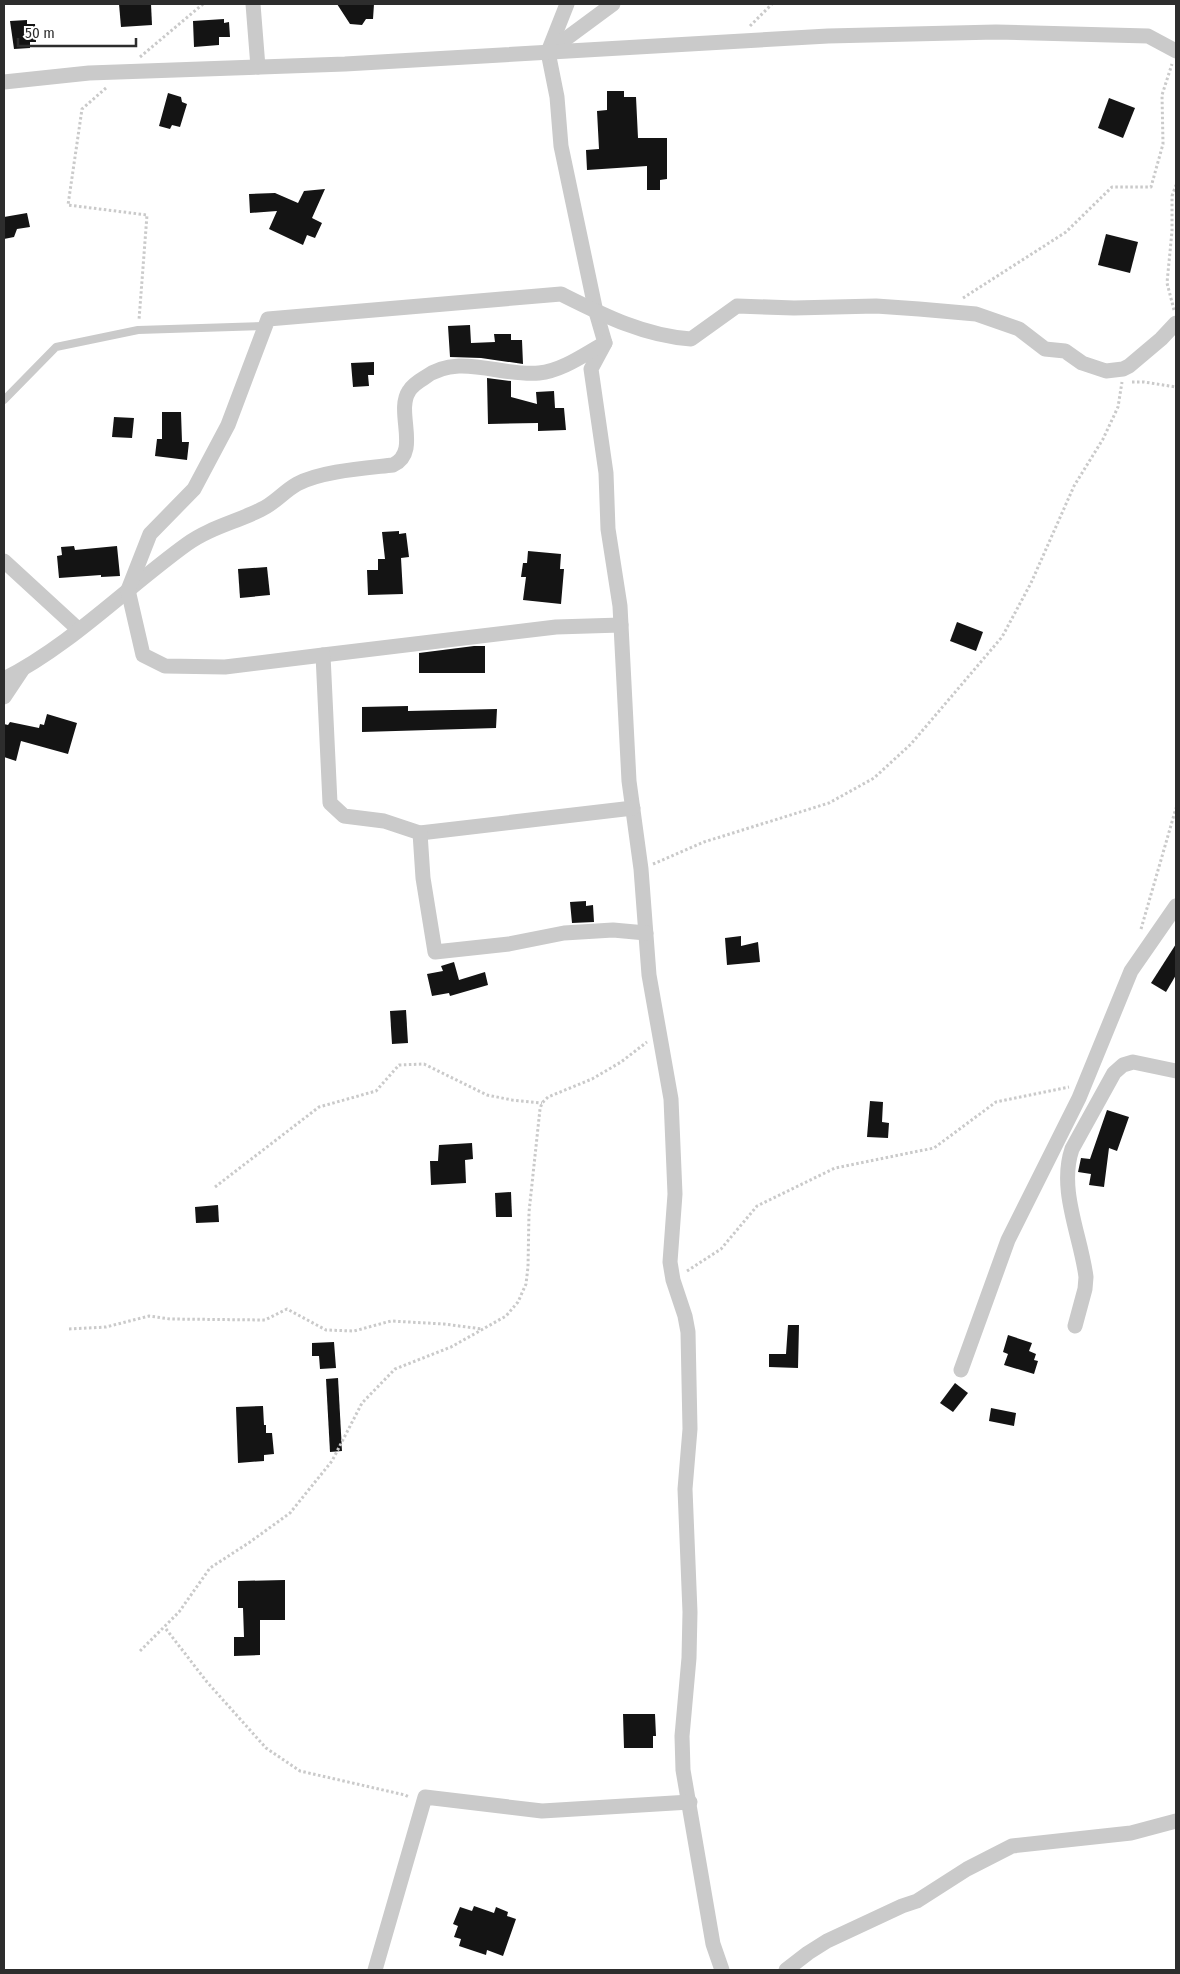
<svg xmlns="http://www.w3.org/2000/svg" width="1180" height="1974" font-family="'Fira Sans Condensed',sans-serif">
	<rect width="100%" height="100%" fill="#fff"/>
	<g fill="#141414">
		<path d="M 119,4 L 151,4 L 152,25 L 121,27 Z"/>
		<path d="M 337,4 L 374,4 L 373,19 L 366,19 L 362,25 L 350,24 Z"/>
		<path d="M 224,19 L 224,23 L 229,22 L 230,37 L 219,37 L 219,45 L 194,47 L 193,21 Z"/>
		<path d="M 27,20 L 27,24 L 35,24 L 36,42 L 30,42 L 30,48 L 14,49 L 10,21 Z"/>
		<path d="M 607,91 L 624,91 L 624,97 L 636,97 L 638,138 L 667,138 L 667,179 L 660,180 L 660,190 L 647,190 L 647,166 L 587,170 L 586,150 L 599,149 L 597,111 L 607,110 Z"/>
		<path d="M 168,93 L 181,97 L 182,102 L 187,104 L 180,127 L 172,125 L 170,129 L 159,126 Z"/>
		<path d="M 1109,98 L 1135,108 L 1123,138 L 1098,128 Z"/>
		<path d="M 325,189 L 312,218 L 322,223 L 315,238 L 307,235 L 303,245 L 269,229 L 277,211 L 250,213 L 249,194 L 275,193 L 298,203 L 304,191 Z"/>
		<path d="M 27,213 L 30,227 L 17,229 L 14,237 L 4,239 L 4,217 Z"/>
		<path d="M 1106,234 L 1138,242 L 1130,273 L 1098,265 Z"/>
		<path d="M 470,325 L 471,343 L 495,342 L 494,334 L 511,334 L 511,340 L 522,340 L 523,364 L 481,358 L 450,357 L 448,326 Z"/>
		<path d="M 374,362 L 374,375 L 368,375 L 369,386 L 353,387 L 351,363 Z"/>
		<path d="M 487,378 L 511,381 L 511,397 L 537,404 L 536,392 L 554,391 L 555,408 L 564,408 L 566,430 L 538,431 L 538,423 L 488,424 Z"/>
		<path d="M 162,412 L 181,412 L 182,442 L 189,442 L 187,460 L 155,456 L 157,439 L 162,439 Z"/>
		<path d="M 114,417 L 134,418 L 132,438 L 112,437 Z"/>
		<path d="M 399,531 L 399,534 L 406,533 L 409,557 L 401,558 L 403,594 L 368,595 L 367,570 L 378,570 L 378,559 L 385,559 L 382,532 Z"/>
		<path d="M 74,546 L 75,550 L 117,546 L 120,576 L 101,577 L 101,575 L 59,578 L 57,556 L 62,555 L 61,547 Z"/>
		<path d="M 528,551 L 561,554 L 560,569 L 564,569 L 561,604 L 523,600 L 526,577 L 521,577 L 523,563 L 527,563 Z"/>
		<path d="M 267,567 L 270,595 L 240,598 L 238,569 Z"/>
		<path d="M 957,622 L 983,632 L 976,651 L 950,641 Z"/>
		<path d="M 474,646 L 485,646 L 485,673 L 419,673 L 419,653 Z"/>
		<path d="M 408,706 L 408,711 L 497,709 L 496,728 L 362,732 L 362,707 Z"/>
		<path d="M 47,714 L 77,723 L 68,754 L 21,741 L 16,761 L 4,757 L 4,724 L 8,725 L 10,722 L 39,728 L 40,724 L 44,725 Z"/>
		<path d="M 586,901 L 586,906 L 593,905 L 594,922 L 572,923 L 570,902 Z"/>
		<path d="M 741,936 L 741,946 L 758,942 L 760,962 L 727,965 L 725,938 Z"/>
		<path d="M 1176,944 L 1176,975 L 1166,992 L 1151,983 Z"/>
		<path d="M 454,962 L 459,980 L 485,972 L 488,985 L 450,996 L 449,993 L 432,996 L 427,974 L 443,971 L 441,966 Z"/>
		<path d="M 406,1010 L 408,1043 L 392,1044 L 390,1011 Z"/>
		<path d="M 870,1101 L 883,1102 L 882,1122 L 889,1123 L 888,1138 L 867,1137 Z"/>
		<path d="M 1107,1110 L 1129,1117 L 1117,1151 L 1109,1148 L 1104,1187 L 1089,1185 L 1091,1174 L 1078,1172 L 1081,1158 L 1090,1159 Z"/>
		<path d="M 472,1143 L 473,1159 L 465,1160 L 466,1183 L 431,1185 L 430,1161 L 438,1161 L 439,1145 Z"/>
		<path d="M 511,1192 L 512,1217 L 496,1217 L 495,1193 Z"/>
		<path d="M 218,1205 L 219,1222 L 196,1223 L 195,1207 Z"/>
		<path d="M 788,1325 L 799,1325 L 798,1368 L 769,1367 L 769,1354 L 786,1354 Z"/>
		<path d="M 1008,1335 L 1032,1343 L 1029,1351 L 1036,1354 L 1034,1360 L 1038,1361 L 1034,1374 L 1004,1365 L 1008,1354 L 1003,1352 Z"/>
		<path d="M 334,1342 L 336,1368 L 320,1369 L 319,1356 L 312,1356 L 312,1343 Z"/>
		<path d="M 338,1378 L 342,1451 L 330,1452 L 326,1379 Z"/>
		<path d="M 955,1383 L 968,1393 L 953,1412 L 940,1403 Z"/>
		<path d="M 263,1406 L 264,1425 L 266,1425 L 266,1433 L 272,1433 L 274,1454 L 264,1455 L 264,1461 L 238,1463 L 236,1407 Z"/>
		<path d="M 991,1408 L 1016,1413 L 1014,1426 L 989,1421 Z"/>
		<path d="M 285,1580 L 285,1620 L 260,1620 L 260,1655 L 234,1656 L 234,1637 L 244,1637 L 243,1608 L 238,1608 L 238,1581 Z"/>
		<path d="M 623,1714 L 655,1714 L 656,1736 L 653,1736 L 653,1748 L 624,1748 Z"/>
		<path d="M 474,1906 L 494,1913 L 496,1907 L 508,1912 L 507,1916 L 516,1919 L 503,1956 L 487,1950 L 486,1955 L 459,1946 L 461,1939 L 454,1937 L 458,1926 L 453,1924 L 460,1907 L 472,1911 Z"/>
	</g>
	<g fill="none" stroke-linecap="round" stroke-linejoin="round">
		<g stroke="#cacaca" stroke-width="3" stroke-dasharray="2.5 2.5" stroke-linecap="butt">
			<path d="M 750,26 L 772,4"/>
			<path d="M 140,57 L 203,4"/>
			<path d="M 106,88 L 82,109 L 68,205 L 147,215 L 139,320"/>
			<path d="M 963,298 L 1066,232 L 1112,187 L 1151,187 L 1163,144 L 1162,95 L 1172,64"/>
			<path d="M 1174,310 L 1167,283 L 1172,231 L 1172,196 L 1176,185"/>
			<path d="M 1132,382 L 1144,382 L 1176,387"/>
			<path d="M 653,864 L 704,842 L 829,803 L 874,778 L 911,744 L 1002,637 L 1031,583 L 1074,486 L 1103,439 L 1118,407 L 1122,382"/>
			<path d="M 1141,929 L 1176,808"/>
			<path d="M 215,1187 L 319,1107 L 376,1091 L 399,1065 L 424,1064 L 487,1095 L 512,1100 L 542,1103"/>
			<path d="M 687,1271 L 721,1249 L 757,1206 L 835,1168 L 934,1148 L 996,1102 L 1069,1087"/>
			<path d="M 69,1329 L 106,1327 L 149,1316 L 170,1319 L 265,1320 L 287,1309 L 326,1330 L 354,1331 L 391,1321 L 444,1324 L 482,1329"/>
			<path d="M 166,1629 L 207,1682 L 266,1748 L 300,1771 L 405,1795 L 409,1797"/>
			<path d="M 140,1651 L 179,1612 L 210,1568 L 250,1542 L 290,1513 L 332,1461 L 362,1403 L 395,1369 L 451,1347 L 476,1333 L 506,1316 L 518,1302 L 526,1284 L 528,1267 L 529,1212 L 540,1109 L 542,1103 L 548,1097 L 592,1079 L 621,1062 L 647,1042"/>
		</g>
		<path stroke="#cacaca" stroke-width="8" d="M 4,400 L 56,347 L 138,330 L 265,326"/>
		<g stroke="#cacaca" stroke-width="15">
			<path d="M 253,4 L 258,67"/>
			<path d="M 567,4 L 548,52 L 557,97 L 561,146 L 596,312 L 605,343 L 591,369 L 606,473 L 608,529 L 620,606 L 629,781 L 641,869 L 649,975 L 671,1099 L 675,1194 L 670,1262 L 673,1280 L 685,1316 L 688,1332 L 690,1429 L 685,1489 L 690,1612 L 689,1658 L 682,1736 L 683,1770 L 713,1944 L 722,1970"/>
			<path d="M 548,52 L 613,4"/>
			<path d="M 4,82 L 89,73 L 345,64 L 828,36 L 996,32 L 1148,36 L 1176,51"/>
			<path d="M 4,561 L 78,629"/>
			<path d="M 323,655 L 556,627 L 621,625"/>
			<path d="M 4,679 C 71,645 126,588 187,544 C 209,528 236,522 260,510 C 274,504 283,492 297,484 C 320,471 367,468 393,465 C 421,452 395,412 409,391 C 412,386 419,381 424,378 C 458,352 501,377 539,373 C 562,371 585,354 605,343"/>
			<path d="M 4,697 L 22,670"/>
			<path d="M 420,833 L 633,808"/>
			<path d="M 646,933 L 613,930 L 564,933 L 509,944 L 435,952 L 423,878 L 420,833 L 384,821 L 344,816 L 330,803 L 323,655 L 225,667 L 165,666 L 143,655 L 128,590 L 150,534 L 194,489 L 228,425 L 268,319 L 561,294 C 603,315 644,336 691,339 L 737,306 L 794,308 L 876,306 L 919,309 L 976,314 L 1019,329 L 1045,349 L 1065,351 L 1082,363 L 1106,371 L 1123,369 L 1129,366 L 1161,339 L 1176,323"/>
			<path d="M 1075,1326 L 1085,1289 L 1086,1277 C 1081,1236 1058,1190 1072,1149 L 1114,1073 L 1123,1065 L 1133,1062 L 1176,1071"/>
			<path d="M 961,1370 L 1008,1240 L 1079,1098 L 1131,971 L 1176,906"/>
			<path d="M 375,1970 L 425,1797 L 542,1811 L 690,1802"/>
			<path d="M 786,1970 L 808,1953 L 827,1941 L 902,1906 L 917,1901 L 967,1869 L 1012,1846 L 1131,1833 L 1176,1821"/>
		</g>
	</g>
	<rect width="1180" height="1974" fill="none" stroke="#2d2d2d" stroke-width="10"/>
	<path d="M18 38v8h118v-8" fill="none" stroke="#2d2d2d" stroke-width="2.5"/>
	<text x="25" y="38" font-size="15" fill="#2d2d2d" stroke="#ffffff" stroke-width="4" paint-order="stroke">50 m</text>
</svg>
